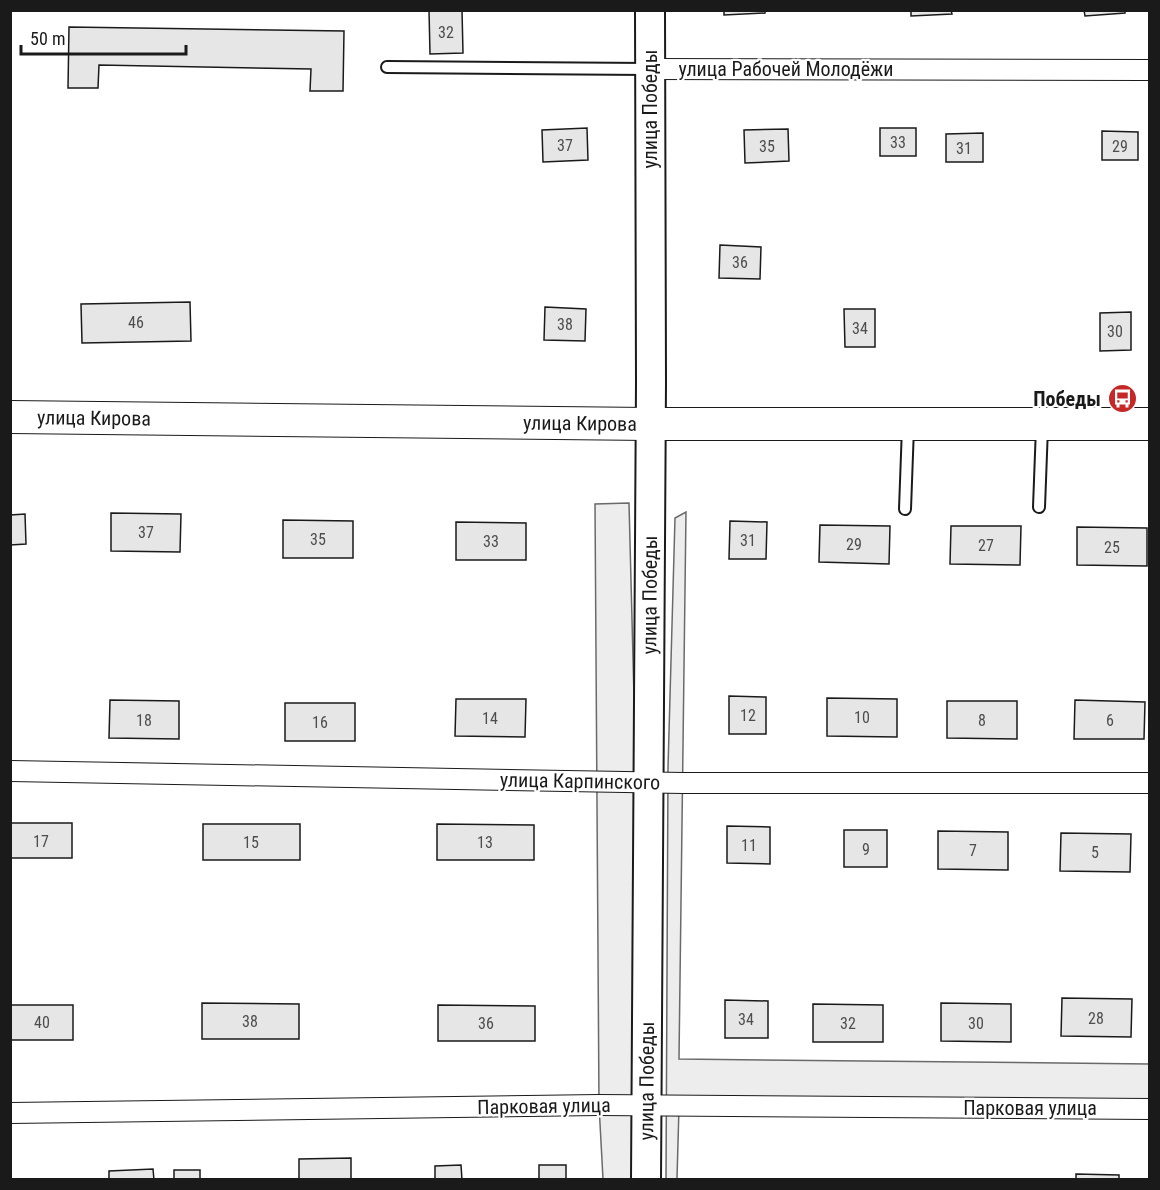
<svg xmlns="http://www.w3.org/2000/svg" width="1160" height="1190" font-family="'Roboto Condensed',sans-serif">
	<rect width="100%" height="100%" fill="#fff"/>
	<g fill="#ededed" stroke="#6a6a6a" stroke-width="1.5">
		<path d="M 629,503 L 635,736 L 633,1179 L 603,1179 L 599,1105 L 595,504 Z"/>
		<path d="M 686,512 L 679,1059 L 1149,1064 L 1150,1109 L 679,1107 L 677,1179 L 666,1180 L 668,768 L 675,518 Z"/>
	</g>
	<g fill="#e6e6e6" stroke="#1a1a1a" stroke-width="1.5">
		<path d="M 429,10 L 462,10 L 463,53 L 430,54 Z"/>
		<path d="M 724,10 L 765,10 L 765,13 L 724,15 Z"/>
		<path d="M 911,10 L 951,10 L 952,14 L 911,16 Z"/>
		<path d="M 1084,10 L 1125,10 L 1125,13 L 1085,16 Z"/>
		<path d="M 69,27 L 344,31 L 343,91 L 310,91 L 311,69 L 99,65 L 98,88 L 68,88 Z"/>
		<path d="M 587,128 L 588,160 L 543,162 L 542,130 Z"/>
		<rect x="880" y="128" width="36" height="28"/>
		<path d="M 788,129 L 789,161 L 745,163 L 744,130 Z"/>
		<path d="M 1102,131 L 1138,132 L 1138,160 L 1102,160 Z"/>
		<path d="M 983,133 L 983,162 L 946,162 L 946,134 Z"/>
		<path d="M 720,245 L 761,247 L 760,279 L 719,278 Z"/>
		<path d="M 190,302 L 191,341 L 82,343 L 81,304 Z"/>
		<path d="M 545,307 L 586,309 L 585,341 L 544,340 Z"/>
		<path d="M 844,309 L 875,309 L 875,347 L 845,347 Z"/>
		<path d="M 1131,312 L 1131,350 L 1100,351 L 1100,313 Z"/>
		<path d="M 111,513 L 181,514 L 180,552 L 111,551 Z"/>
		<path d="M 25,514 L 26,544 L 10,545 L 10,515 Z"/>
		<path d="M 283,520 L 353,521 L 353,558 L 283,558 Z"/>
		<path d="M 730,521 L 767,522 L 766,559 L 729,559 Z"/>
		<path d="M 456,522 L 526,523 L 526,560 L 456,560 Z"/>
		<path d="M 820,525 L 890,526 L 889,564 L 819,562 Z"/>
		<path d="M 951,526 L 1021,526 L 1020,565 L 950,564 Z"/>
		<path d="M 1077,527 L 1147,528 L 1147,566 L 1077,565 Z"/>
		<path d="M 729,696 L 766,697 L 766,734 L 729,734 Z"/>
		<path d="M 827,698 L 897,699 L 897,737 L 827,736 Z"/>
		<path d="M 456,699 L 526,699 L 525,737 L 455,736 Z"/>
		<path d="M 110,700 L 179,701 L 179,739 L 109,738 Z"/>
		<path d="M 1075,700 L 1145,702 L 1144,739 L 1074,739 Z"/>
		<path d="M 947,701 L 1017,701 L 1017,739 L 947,738 Z"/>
		<rect x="285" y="703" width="70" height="38"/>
		<rect x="10" y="823" width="62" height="35"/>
		<rect x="203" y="824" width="97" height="36"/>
		<path d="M 437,824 L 534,825 L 534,860 L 437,860 Z"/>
		<path d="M 727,826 L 770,827 L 770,864 L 727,863 Z"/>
		<rect x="844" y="830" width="43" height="37"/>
		<path d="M 938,831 L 1008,832 L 1008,870 L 938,869 Z"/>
		<path d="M 1061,833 L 1131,834 L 1130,872 L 1060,871 Z"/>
		<path d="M 1062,998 L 1132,999 L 1131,1037 L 1061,1036 Z"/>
		<path d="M 725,1000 L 768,1001 L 768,1038 L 725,1038 Z"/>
		<path d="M 202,1003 L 299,1004 L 299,1039 L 202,1039 Z"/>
		<path d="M 941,1003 L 1011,1004 L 1011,1042 L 941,1041 Z"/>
		<path d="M 813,1004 L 883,1005 L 883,1042 L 813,1042 Z"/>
		<rect x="10" y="1005" width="63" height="35"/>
		<path d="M 438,1005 L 535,1006 L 535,1041 L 438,1041 Z"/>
		<path d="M 351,1158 L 351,1180 L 299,1180 L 299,1159 Z"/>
		<path d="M 461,1165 L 462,1180 L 435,1180 L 435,1166 Z"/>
		<rect x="539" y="1165" width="27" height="15"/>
		<path d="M 153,1169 L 154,1180 L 109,1180 L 109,1171 Z"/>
		<rect x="174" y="1170" width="26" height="10"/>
		<path d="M 1076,1174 L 1119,1175 L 1119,1180 L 1076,1180 Z"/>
	</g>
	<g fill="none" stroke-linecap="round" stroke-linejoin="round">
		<defs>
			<g id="lane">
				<path d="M 387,67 L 649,69"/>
				<path d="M 1039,507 L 1042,427"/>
				<path d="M 905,509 L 908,427"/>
			</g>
			<g id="street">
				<path d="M 650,69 L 1150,70"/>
				<path d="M 10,771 L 683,783 L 1150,783"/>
				<path d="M 10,1113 L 599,1105 L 1150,1109"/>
			</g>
			<g id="secondary">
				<path id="s1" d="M 646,1180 L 651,383 L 650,10"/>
			</g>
			<g id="primary">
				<path id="s2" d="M 10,417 L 649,424 L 1150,424"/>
			</g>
		</defs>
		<use href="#lane" stroke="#1a1a1a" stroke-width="14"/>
		<use href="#street" stroke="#1a1a1a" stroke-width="22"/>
		<use href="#secondary" stroke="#1a1a1a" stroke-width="32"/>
		<use href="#primary" stroke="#1a1a1a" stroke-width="34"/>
		<use href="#lane" stroke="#fff" stroke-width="10"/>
		<use href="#street" stroke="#fff" stroke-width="20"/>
		<use href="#secondary" stroke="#fff" stroke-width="28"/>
		<use href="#primary" stroke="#fff" stroke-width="32"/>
	</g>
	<defs>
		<symbol id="bus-disc" viewBox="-11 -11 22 22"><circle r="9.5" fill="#c62828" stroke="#fff"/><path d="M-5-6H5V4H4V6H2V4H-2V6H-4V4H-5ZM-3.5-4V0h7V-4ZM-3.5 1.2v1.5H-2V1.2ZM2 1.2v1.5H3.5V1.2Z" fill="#fff"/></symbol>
	</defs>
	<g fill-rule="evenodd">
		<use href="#bus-disc" x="1106" y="382" width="33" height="33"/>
	</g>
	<g text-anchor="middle" stroke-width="4.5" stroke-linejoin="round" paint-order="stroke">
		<g font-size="16" fill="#4d4d4d">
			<text x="446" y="38">32</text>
			<text x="898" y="148">33</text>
			<text x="565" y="151">37</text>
			<text x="767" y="152">35</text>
			<text x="1120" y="152">29</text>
			<text x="964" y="154">31</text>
			<text x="740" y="268">36</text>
			<text x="136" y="328">46</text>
			<text x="565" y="330">38</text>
			<text x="860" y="334">34</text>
			<text x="1115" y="337">30</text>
			<text x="146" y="538">37</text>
			<text x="318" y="545">35</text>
			<text x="748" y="546">31</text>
			<text x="491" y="547">33</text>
			<text x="854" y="550">29</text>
			<text x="986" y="551">27</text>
			<text x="1112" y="553">25</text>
			<text x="748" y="721">12</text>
			<text x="862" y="723">10</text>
			<text x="490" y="724">14</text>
			<text x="144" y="726">18</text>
			<text x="982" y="726">8</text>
			<text x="1110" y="726">6</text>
			<text x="320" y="728">16</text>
			<text x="41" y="847">17</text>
			<text x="251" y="848">15</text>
			<text x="485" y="848">13</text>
			<text x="749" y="851">11</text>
			<text x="866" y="855">9</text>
			<text x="973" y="856">7</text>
			<text x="1095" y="858">5</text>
			<text x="1096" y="1024">28</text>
			<text x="746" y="1025">34</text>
			<text x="250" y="1027">38</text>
			<text x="42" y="1028">40</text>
			<text x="486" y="1029">36</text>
			<text x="848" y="1029">32</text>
			<text x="976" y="1029">30</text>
		</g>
		<g font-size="20" fill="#1a1a1a" stroke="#fff">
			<text x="786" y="76">улица Рабочей Молодёжи</text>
			<text transform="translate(650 109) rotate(-90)" y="7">улица Победы</text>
			<text dy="7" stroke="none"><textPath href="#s2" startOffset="84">улица Кирова</textPath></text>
			<text dy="7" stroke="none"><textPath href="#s2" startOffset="570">улица Кирова</textPath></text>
			<text dy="7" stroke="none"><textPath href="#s1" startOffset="585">улица Победы</textPath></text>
			<text transform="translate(580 781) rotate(1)" y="7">улица Карпинского</text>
			<text dy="7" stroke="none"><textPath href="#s1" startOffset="99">улица Победы</textPath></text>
			<text transform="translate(544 1106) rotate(-1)" y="7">Парковая улица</text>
			<text x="1030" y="1115">Парковая улица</text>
		</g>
		<g font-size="20" font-weight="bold" fill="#1a1a1a" stroke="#fff" text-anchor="end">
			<text x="1101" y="406">Победы</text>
		</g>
	</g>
	<rect width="1160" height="1190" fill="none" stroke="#1a1a1a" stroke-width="24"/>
	<path d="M21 45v9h165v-9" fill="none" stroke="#1a1a1a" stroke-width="3"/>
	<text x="30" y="45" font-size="18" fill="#1a1a1a" stroke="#ffffff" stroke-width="4.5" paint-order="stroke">50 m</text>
</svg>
